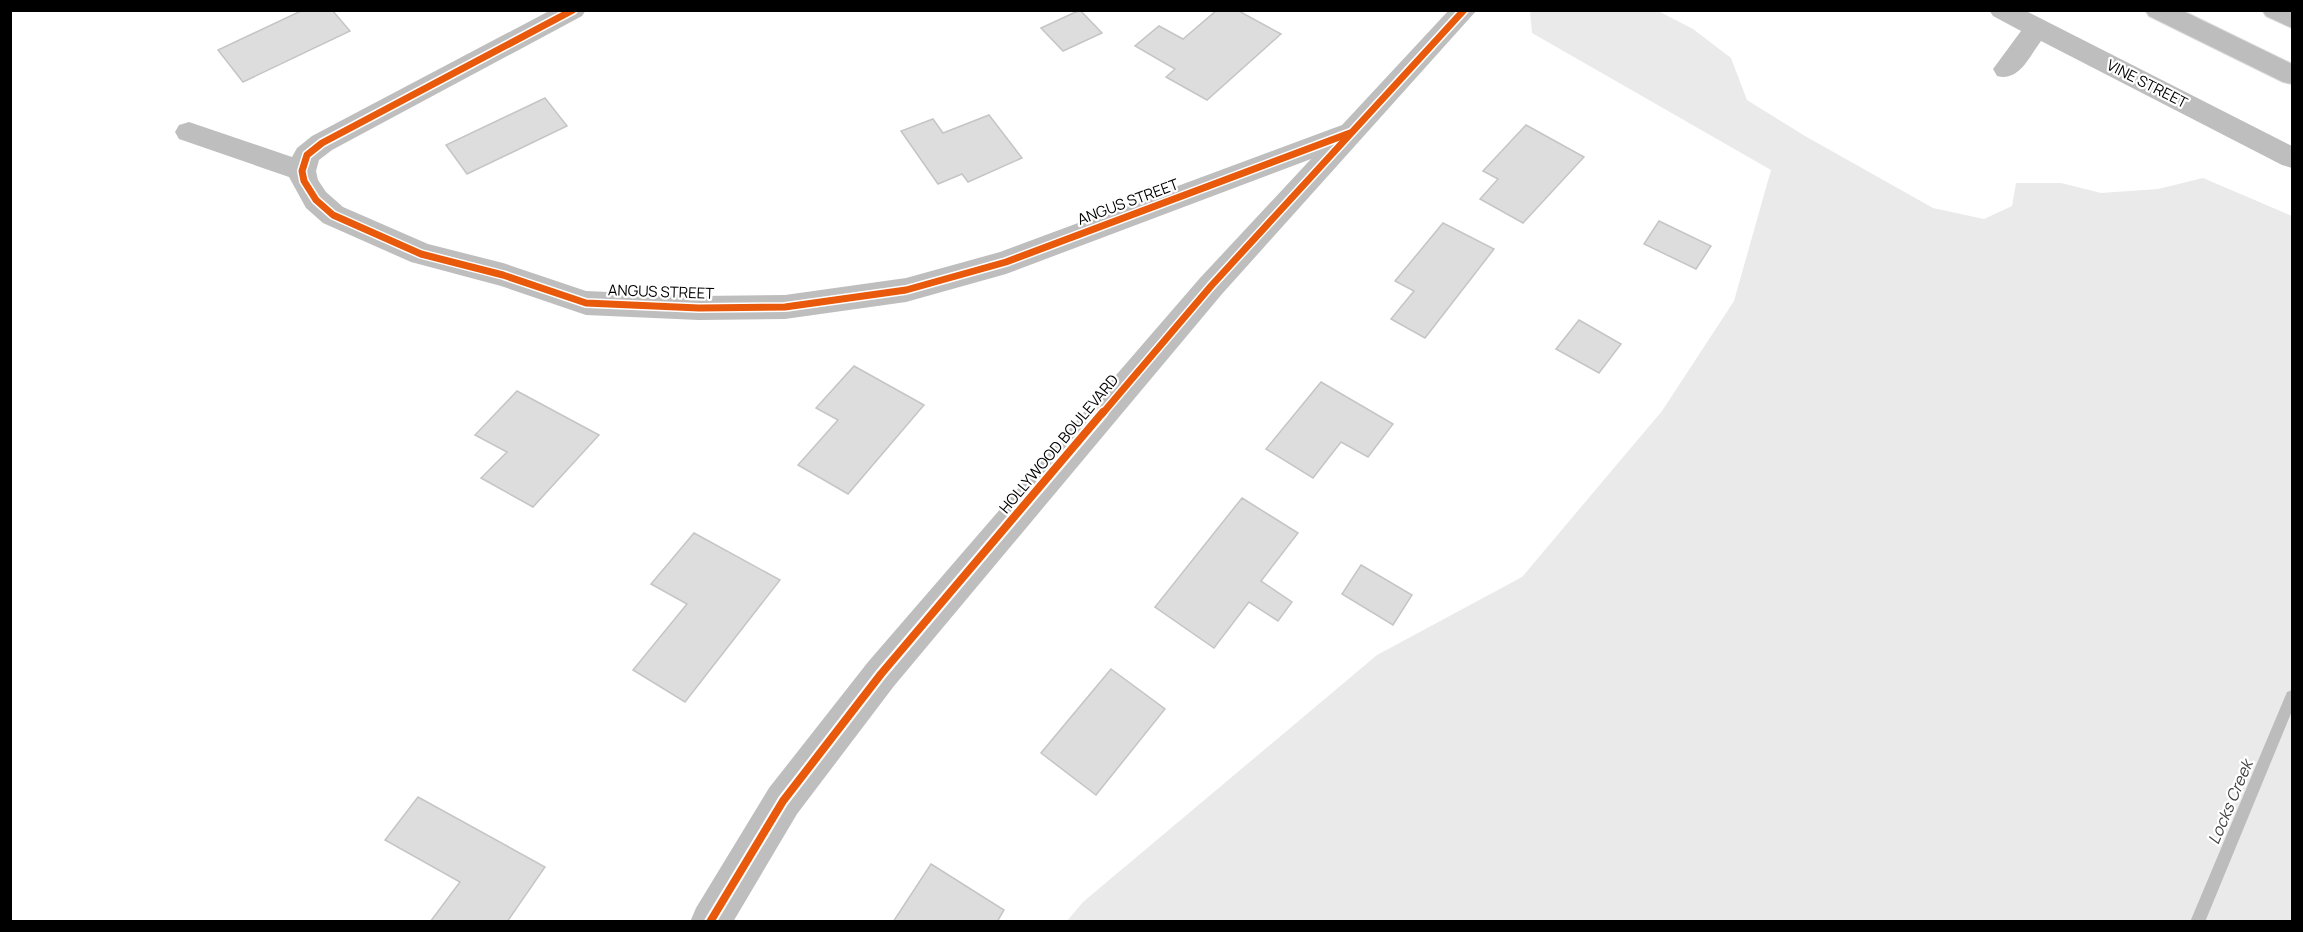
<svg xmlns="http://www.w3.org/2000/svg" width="2303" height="932" font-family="Manrope,sans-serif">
	<rect width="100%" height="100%" fill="#fff"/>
	<path fill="#eaeaea" d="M 1530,11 L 1658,11 L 1693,29 L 1731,58 L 1747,100 L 1805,136 L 1933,208 L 1984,219 L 2012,206 L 2016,183 L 2061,183 L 2101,193 L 2158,189 L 2203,178 L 2292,216 L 2292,921 L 1067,921 L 1083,902 L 1377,655 L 1522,577 L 1662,411 L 1734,301 L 1771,170 L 1532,33 Z"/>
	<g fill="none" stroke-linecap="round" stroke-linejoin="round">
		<path fill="#bcbcbc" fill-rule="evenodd" d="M 2292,690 L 2292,711 L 2205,922 L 2190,922 L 2287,692 Z"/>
	</g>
	<g fill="#ddd" stroke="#c5c5c5" stroke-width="1.5">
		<path d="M 303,10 L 332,10 L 350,31 L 243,82 L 218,50 Z"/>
		<path d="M 1080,10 L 1102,33 L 1063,51 L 1041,28 Z"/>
		<path d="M 1217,10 L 1237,10 L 1281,34 L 1207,100 L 1166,77 L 1175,69 L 1135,46 L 1159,26 L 1183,39 Z"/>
		<path d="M 545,98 L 567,126 L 467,174 L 446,145 Z"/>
		<path d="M 989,115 L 1022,158 L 968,182 L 962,174 L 938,184 L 901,131 L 933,119 L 943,133 Z"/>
		<path d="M 1526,125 L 1584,157 L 1523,223 L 1480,199 L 1498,179 L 1483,171 Z"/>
		<path d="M 1659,221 L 1711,246 L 1696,269 L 1644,244 Z"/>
		<path d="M 1443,223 L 1494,249 L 1425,338 L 1391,319 L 1414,291 L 1395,281 Z"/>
		<path d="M 1579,320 L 1621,344 L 1599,373 L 1556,349 Z"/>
		<path d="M 854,366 L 924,405 L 848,494 L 798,465 L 838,420 L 816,408 Z"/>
		<path d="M 1321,382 L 1393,424 L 1368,457 L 1341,442 L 1313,478 L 1266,449 Z"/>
		<path d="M 517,391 L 599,435 L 533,507 L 481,478 L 507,452 L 475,435 Z"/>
		<path d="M 1242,498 L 1298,533 L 1261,581 L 1292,602 L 1278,621 L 1249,602 L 1214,648 L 1155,607 Z"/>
		<path d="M 694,533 L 780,580 L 685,702 L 633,670 L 687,604 L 651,584 Z"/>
		<path d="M 1361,565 L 1412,595 L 1393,625 L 1342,594 Z"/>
		<path d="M 1111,669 L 1165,709 L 1096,795 L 1041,753 Z"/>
		<path d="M 418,797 L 545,867 L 507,922 L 430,922 L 460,882 L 385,840 Z"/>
		<path d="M 931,864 L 1004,910 L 997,922 L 893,922 Z"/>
	</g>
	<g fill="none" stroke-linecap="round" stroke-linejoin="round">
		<defs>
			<g id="highway">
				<path d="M 2145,10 L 2181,10 L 2292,64 L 2292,84 L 2283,82 L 2149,16 Z"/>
				<path d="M 2262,10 L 2292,10 L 2292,28 L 2266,16 Z"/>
			</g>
		</defs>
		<use href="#highway" stroke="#dbdbdb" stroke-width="2"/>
		<g fill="#bebebe" fill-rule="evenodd">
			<path d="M 551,10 L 586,10 L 582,16 L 332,150 L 319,160 L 316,171 L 318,180 L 326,192 L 343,207 L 428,244 L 503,263 L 586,291 L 699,296 L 785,295 L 906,278 L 1000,252 L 1342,125 L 1449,10 L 1477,10 L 1222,294 L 894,686 L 797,814 L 733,922 L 690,922 L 696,908 L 769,788 L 868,662 L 1200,278 L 1311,159 L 1006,274 L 906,302 L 785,319 L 699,320 L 586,315 L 501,286 L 411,262 L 323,223 L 306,208 L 289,177 L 179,139 L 175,132 L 179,125 L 189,122 L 292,157 L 297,148 L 312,136 Z"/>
			<path d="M 1989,10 L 2024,10 L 2292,146 L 2292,168 L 2282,165 L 2041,41 C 2029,57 2019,82 1997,76 L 1993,69 L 2021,31 L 1993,16 Z"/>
		</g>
		<use href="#highway" fill="#bdbdbd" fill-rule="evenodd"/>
		<defs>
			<g id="cycleway-far1">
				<path d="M 573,10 L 322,143 L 307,155 L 302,171 L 304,181 L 316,200 L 333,215 L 421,254 L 503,275 L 586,303 L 699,308 L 785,307 L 906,290 L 1006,262 L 1350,133"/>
				<path d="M 1102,414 L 1211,286 L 1464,10"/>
			</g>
			<path id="cycleway" d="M 710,922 L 783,801 L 881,674 L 1103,412"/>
		</defs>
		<use href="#cycleway-far1" stroke="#fff" stroke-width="10"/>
		<use href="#cycleway" stroke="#fff" stroke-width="12"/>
		<use href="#cycleway-far1" stroke="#e8590c" stroke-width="7"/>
		<use href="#cycleway" stroke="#e8590c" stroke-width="8"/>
	</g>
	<g text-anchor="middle" stroke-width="4.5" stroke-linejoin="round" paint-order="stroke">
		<g font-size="15" fill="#000" stroke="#fff">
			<text transform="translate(2147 84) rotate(27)" y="5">VINE STREET</text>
			<text transform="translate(1128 202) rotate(-20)" y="5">ANGUS STREET</text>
			<text transform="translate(661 292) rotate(2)" y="5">ANGUS STREET</text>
			<text transform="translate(1059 444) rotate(-50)" y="5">HOLLYWOOD BOULEVARD</text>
		</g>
		<g font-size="16" font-style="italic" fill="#414141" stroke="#fff">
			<text transform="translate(2230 802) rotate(-67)" y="6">Locks Creek</text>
		</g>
	</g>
	<rect width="2303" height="932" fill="none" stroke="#000000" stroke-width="24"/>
</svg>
